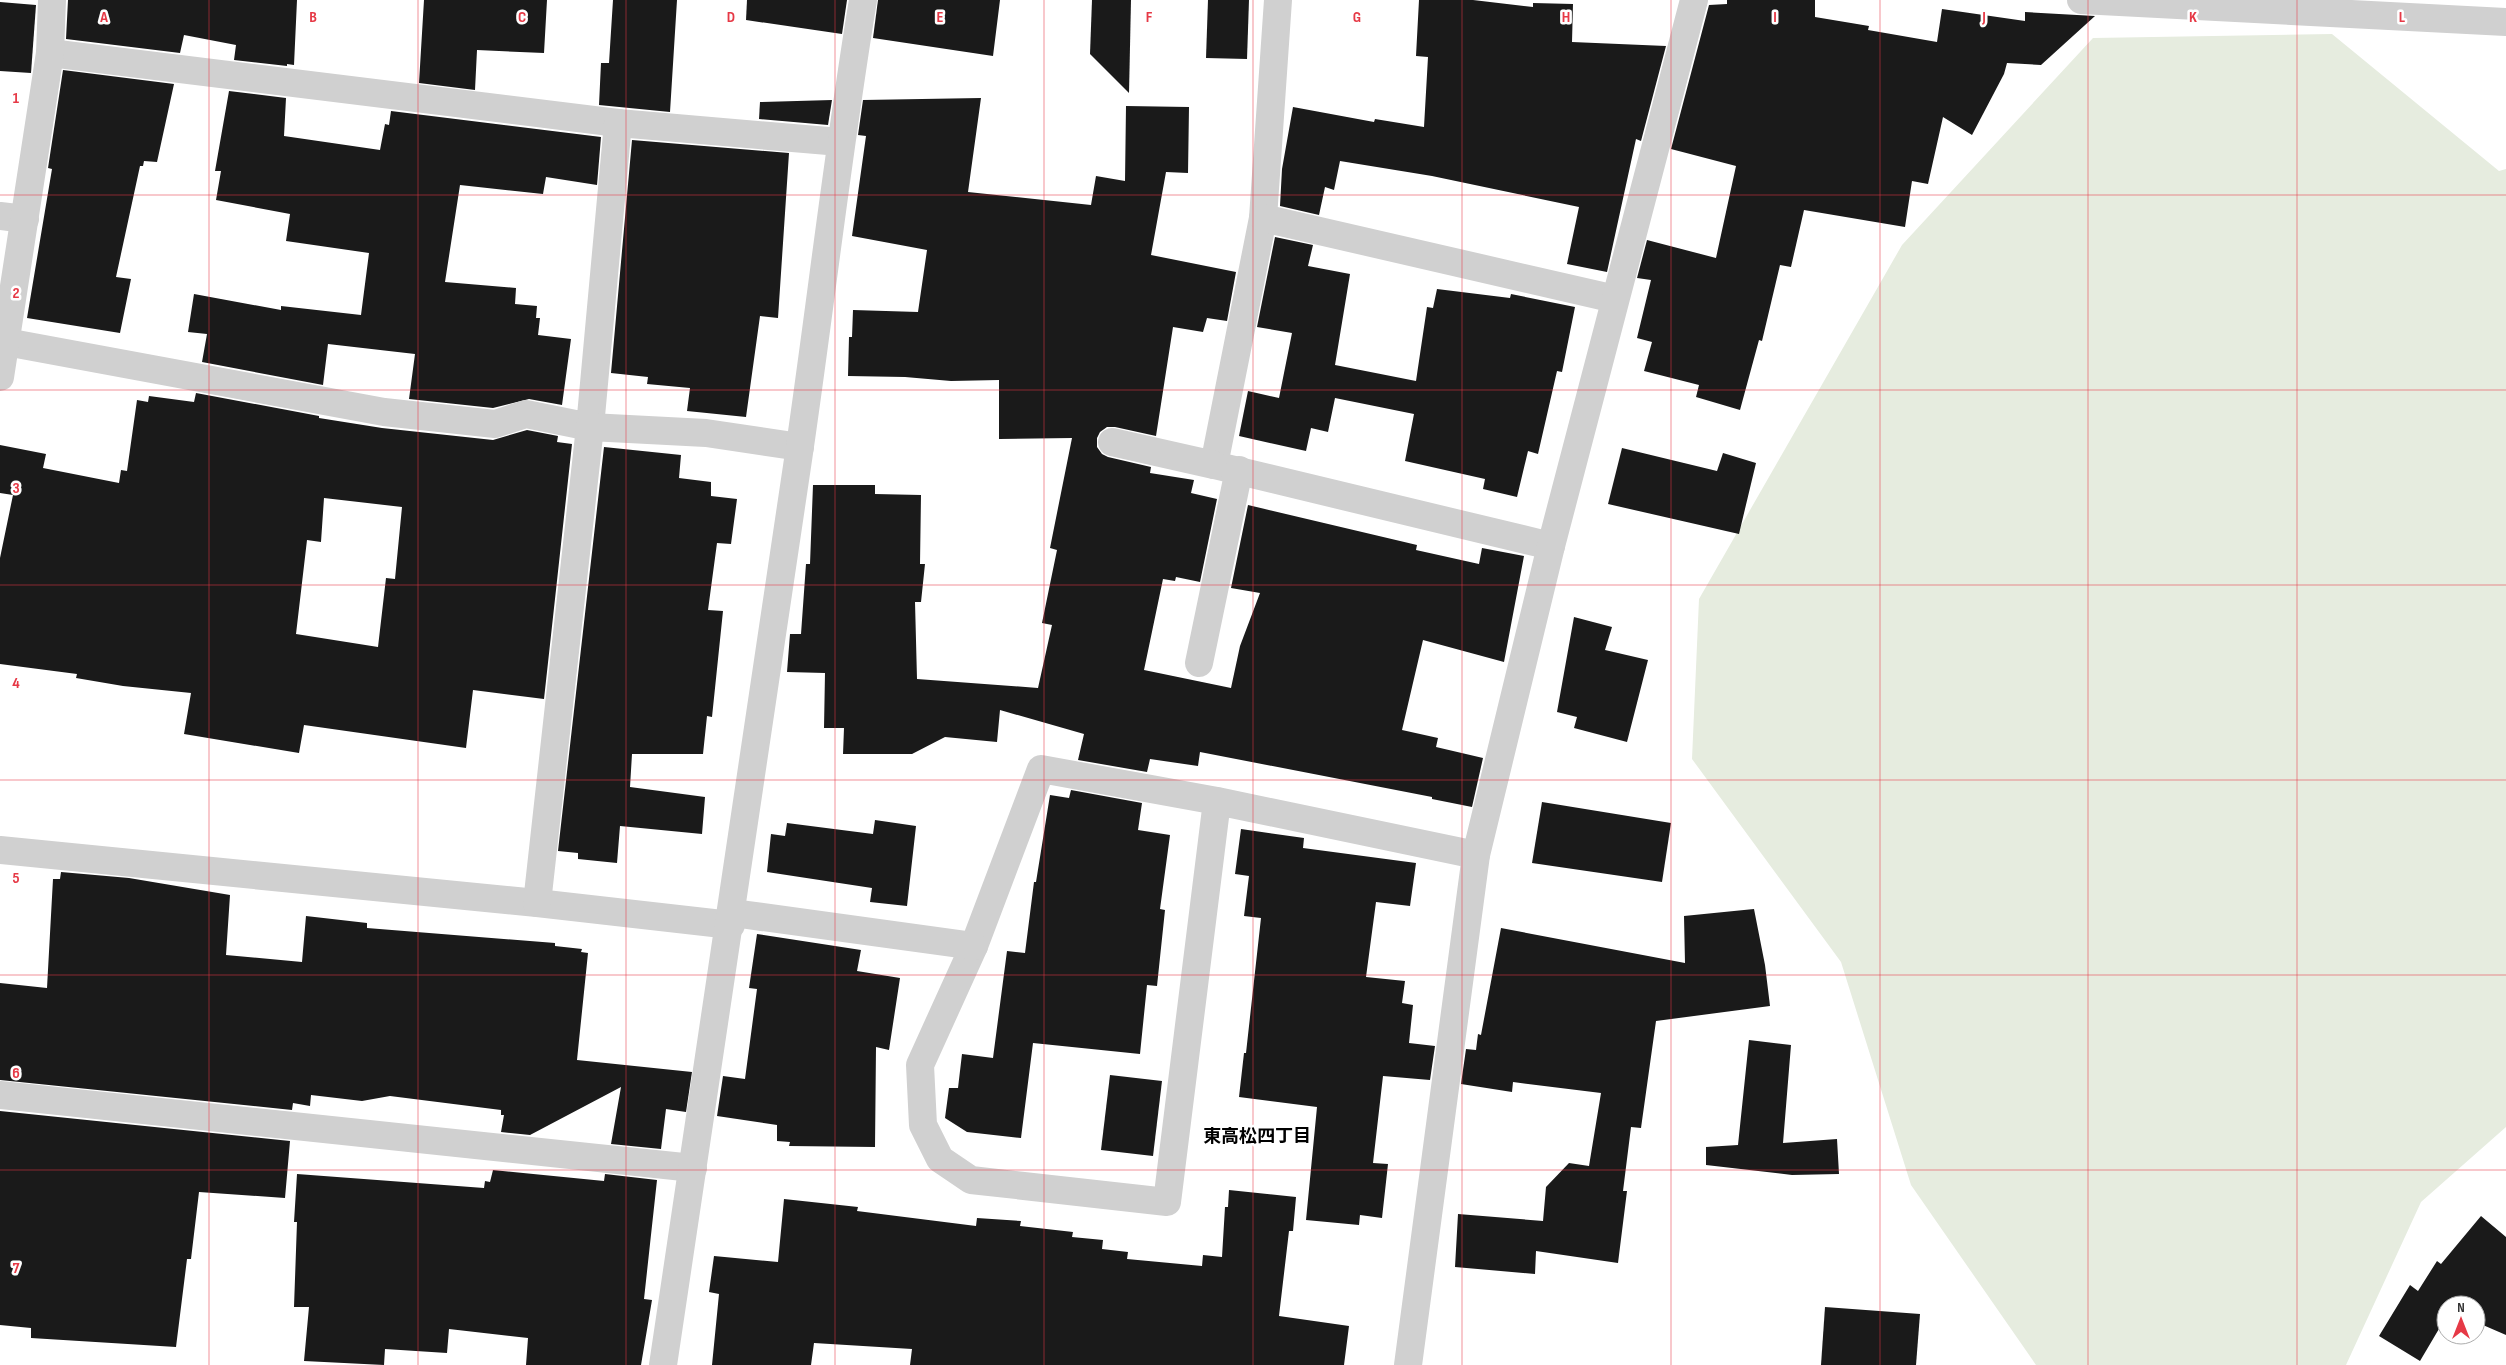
<svg xmlns="http://www.w3.org/2000/svg" width="2506" height="1365" font-family="'Sofia Sans Condensed','Noto Sans JP',sans-serif">
	<rect width="100%" height="100%" fill="#fff"/>
	<path fill="#e6ecdf" d="M 2332,34 L 2499,171 L 2506,169 L 2506,1127 L 2421,1202 L 2346,1365 L 2036,1365 L 1911,1185 L 1841,962 L 1692,759 L 1699,599 L 1902,245 L 2093,38 Z"/>
	<g fill="#1a1a1a" fill-rule="evenodd">
		<path d="M 68,0 L 297,0 L 294,65 L 287,64 L 287,66 L 234,60 L 236,45 L 184,35 L 180,53 L 66,39 Z"/>
		<path d="M 424,0 L 547,0 L 544,53 L 477,50 L 475,90 L 419,83 Z"/>
		<path d="M 613,0 L 677,0 L 670,112 L 599,105 L 601,63 L 609,63 Z"/>
		<path d="M 747,0 L 847,0 L 842,34 L 746,20 Z"/>
		<path d="M 878,0 L 1000,0 L 993,56 L 873,38 Z"/>
		<path d="M 1092,0 L 1131,0 L 1129,93 L 1090,54 Z"/>
		<path d="M 1208,0 L 1249,0 L 1247,59 L 1206,58 Z"/>
		<path d="M 1419,0 L 1473,0 L 1533,7 L 1533,3 L 1573,4 L 1572,42 L 1666,46 L 1641,141 L 1636,139 L 1607,272 L 1567,264 L 1579,207 L 1432,176 L 1340,161 L 1334,190 L 1325,187 L 1319,215 L 1280,206 L 1282,169 L 1293,107 L 1374,122 L 1375,119 L 1424,127 L 1428,57 L 1416,56 Z"/>
		<path d="M 1727,0 L 1815,0 L 1815,17 L 1869,26 L 1868,30 L 1937,42 L 1942,9 L 2025,21 L 2025,12 L 2095,16 L 2041,65 L 2007,63 L 2004,74 L 1972,135 L 1943,117 L 1928,184 L 1912,181 L 1905,227 L 1804,210 L 1791,267 L 1780,265 L 1762,341 L 1759,340 L 1740,410 L 1696,397 L 1699,385 L 1644,371 L 1652,342 L 1637,338 L 1651,280 L 1637,278 L 1647,240 L 1716,258 L 1736,166 L 1671,149 L 1709,5 L 1727,4 Z"/>
		<path d="M 0,2 L 36,5 L 31,73 L 0,71 Z"/>
		<path d="M 63,70 L 174,84 L 157,162 L 144,161 L 143,166 L 140,166 L 116,277 L 131,279 L 120,333 L 27,318 L 52,169 L 48,168 Z"/>
		<path d="M 229,91 L 286,98 L 284,136 L 380,150 L 385,124 L 389,125 L 391,111 L 601,137 L 597,185 L 546,177 L 543,194 L 460,185 L 445,282 L 516,288 L 515,304 L 537,306 L 536,318 L 540,318 L 538,335 L 571,339 L 562,405 L 529,399 L 493,408 L 409,399 L 415,354 L 328,344 L 323,385 L 202,362 L 207,334 L 188,332 L 194,294 L 281,310 L 281,306 L 361,315 L 369,253 L 286,241 L 290,214 L 216,200 L 221,171 L 215,171 Z"/>
		<path d="M 981,98 L 968,192 L 1091,205 L 1096,176 L 1125,181 L 1126,106 L 1189,107 L 1188,173 L 1166,172 L 1151,255 L 1236,272 L 1227,321 L 1207,318 L 1203,332 L 1173,327 L 1156,436 L 1115,427 L 1107,427 L 1100,432 L 1097,438 L 1097,447 L 1102,454 L 1108,457 L 1151,467 L 1150,473 L 1194,480 L 1191,493 L 1217,499 L 1200,582 L 1176,577 L 1175,581 L 1163,579 L 1144,670 L 1231,688 L 1240,646 L 1260,593 L 1231,588 L 1248,505 L 1417,545 L 1416,550 L 1479,564 L 1482,548 L 1524,556 L 1504,662 L 1423,640 L 1402,730 L 1438,738 L 1436,747 L 1483,758 L 1472,807 L 1432,799 L 1432,797 L 1200,752 L 1198,766 L 1150,759 L 1147,772 L 1078,760 L 1084,734 L 1000,710 L 997,742 L 945,737 L 912,754 L 843,754 L 844,728 L 824,728 L 825,673 L 787,672 L 790,634 L 801,634 L 806,564 L 810,564 L 813,485 L 875,485 L 875,494 L 921,495 L 920,564 L 925,564 L 921,602 L 915,602 L 917,679 L 1038,688 L 1052,625 L 1042,623 L 1057,550 L 1050,548 L 1072,438 L 999,439 L 999,380 L 951,381 L 905,377 L 848,376 L 849,337 L 852,337 L 853,310 L 918,312 L 927,250 L 852,236 L 866,136 L 858,135 L 863,100 Z"/>
		<path d="M 832,100 L 828,125 L 759,119 L 760,102 Z"/>
		<path d="M 632,140 L 789,153 L 778,318 L 760,316 L 746,417 L 687,411 L 690,388 L 647,384 L 648,377 L 611,373 Z"/>
		<path d="M 1275,237 L 1313,245 L 1308,266 L 1350,274 L 1335,365 L 1416,381 L 1427,307 L 1433,308 L 1437,289 L 1510,298 L 1511,294 L 1575,307 L 1562,372 L 1557,371 L 1538,454 L 1528,451 L 1517,497 L 1483,489 L 1485,479 L 1405,461 L 1414,414 L 1335,398 L 1328,432 L 1311,428 L 1306,451 L 1239,436 L 1248,391 L 1279,398 L 1292,333 L 1257,327 Z"/>
		<path d="M 196,393 L 319,416 L 319,418 L 382,428 L 493,440 L 527,430 L 558,436 L 557,442 L 572,444 L 544,699 L 473,690 L 466,748 L 304,725 L 299,753 L 184,734 L 191,693 L 123,686 L 76,678 L 77,674 L 0,664 L 0,558 L 13,495 L 0,493 L 0,445 L 46,454 L 43,468 L 119,483 L 121,470 L 127,471 L 137,400 L 148,402 L 149,396 L 194,402 ZM 324,498 L 402,507 L 395,579 L 386,578 L 378,647 L 296,634 L 307,540 L 321,542 Z"/>
		<path d="M 604,447 L 681,455 L 679,478 L 711,482 L 711,496 L 737,499 L 731,544 L 717,543 L 708,610 L 723,611 L 712,717 L 707,716 L 703,754 L 632,754 L 630,787 L 705,797 L 702,834 L 620,826 L 617,863 L 578,859 L 578,853 L 558,851 Z"/>
		<path d="M 1622,448 L 1717,471 L 1723,453 L 1756,463 L 1739,534 L 1608,504 Z"/>
		<path d="M 1574,617 L 1612,627 L 1605,650 L 1648,660 L 1627,742 L 1574,728 L 1577,717 L 1557,712 Z"/>
		<path d="M 1071,790 L 1142,803 L 1138,830 L 1170,835 L 1160,909 L 1165,910 L 1157,986 L 1147,985 L 1140,1054 L 1033,1043 L 1021,1138 L 967,1132 L 945,1118 L 949,1088 L 958,1088 L 962,1054 L 993,1058 L 1007,951 L 1025,953 L 1034,882 L 1036,882 L 1050,795 L 1069,798 Z"/>
		<path d="M 1542,802 L 1671,823 L 1662,882 L 1532,863 Z"/>
		<path d="M 875,820 L 916,826 L 907,906 L 870,902 L 872,888 L 767,872 L 771,834 L 785,836 L 787,823 L 873,834 Z"/>
		<path d="M 1241,829 L 1304,838 L 1303,848 L 1416,863 L 1410,906 L 1376,902 L 1366,977 L 1405,981 L 1402,1003 L 1413,1005 L 1409,1043 L 1435,1046 L 1430,1080 L 1383,1076 L 1373,1163 L 1388,1164 L 1382,1218 L 1360,1215 L 1359,1225 L 1306,1220 L 1317,1107 L 1239,1097 L 1244,1053 L 1246,1053 L 1261,918 L 1244,916 L 1249,876 L 1235,874 Z"/>
		<path d="M 61,872 L 129,878 L 230,895 L 226,955 L 302,962 L 306,916 L 367,923 L 367,928 L 555,943 L 555,946 L 582,949 L 581,952 L 588,953 L 577,1060 L 692,1072 L 686,1112 L 666,1109 L 661,1149 L 611,1144 L 621,1087 L 530,1135 L 501,1132 L 504,1115 L 501,1115 L 501,1110 L 390,1096 L 362,1101 L 311,1095 L 310,1106 L 293,1103 L 292,1110 L 0,1080 L 0,983 L 47,988 L 53,879 L 60,879 Z"/>
		<path d="M 1754,909 L 1765,965 L 1770,1006 L 1656,1021 L 1641,1128 L 1631,1127 L 1623,1191 L 1627,1191 L 1618,1263 L 1536,1251 L 1535,1274 L 1455,1267 L 1458,1214 L 1543,1221 L 1546,1187 L 1569,1163 L 1589,1166 L 1601,1093 L 1513,1082 L 1512,1092 L 1461,1084 L 1466,1049 L 1476,1050 L 1478,1034 L 1481,1035 L 1501,928 L 1685,963 L 1684,916 Z"/>
		<path d="M 757,934 L 861,950 L 857,971 L 900,978 L 889,1050 L 876,1047 L 875,1147 L 789,1146 L 790,1142 L 777,1141 L 777,1125 L 717,1116 L 723,1076 L 745,1079 L 757,989 L 749,988 Z"/>
		<path d="M 1749,1040 L 1791,1045 L 1783,1143 L 1837,1139 L 1839,1174 L 1792,1175 L 1706,1165 L 1706,1147 L 1738,1145 Z"/>
		<path d="M 1110,1075 L 1162,1081 L 1153,1156 L 1101,1150 Z"/>
		<path d="M 0,1111 L 290,1141 L 285,1198 L 199,1192 L 191,1259 L 187,1259 L 176,1347 L 31,1338 L 31,1328 L 0,1325 Z"/>
		<path d="M 493,1170 L 604,1181 L 605,1174 L 657,1180 L 644,1299 L 652,1300 L 641,1365 L 526,1365 L 528,1338 L 449,1329 L 447,1353 L 385,1349 L 384,1365 L 304,1361 L 309,1307 L 294,1307 L 297,1222 L 294,1222 L 297,1174 L 484,1188 L 485,1181 L 490,1182 Z"/>
		<path d="M 1229,1190 L 1296,1197 L 1293,1231 L 1289,1231 L 1279,1316 L 1349,1326 L 1344,1365 L 910,1365 L 912,1349 L 814,1343 L 811,1365 L 712,1365 L 719,1294 L 709,1292 L 714,1256 L 778,1262 L 784,1199 L 858,1207 L 857,1211 L 976,1226 L 977,1218 L 1021,1221 L 1020,1226 L 1073,1232 L 1072,1237 L 1103,1240 L 1102,1249 L 1128,1252 L 1127,1259 L 1202,1266 L 1203,1255 L 1222,1257 L 1225,1207 L 1228,1207 Z"/>
		<path d="M 2481,1216 L 2506,1237 L 2506,1335 L 2476,1322 L 2476,1305 L 2446,1305 L 2446,1317 L 2420,1361 L 2379,1336 L 2410,1285 L 2418,1291 L 2437,1261 L 2441,1264 Z"/>
		<path d="M 1825,1307 L 1920,1314 L 1916,1365 L 1821,1365 Z"/>
	</g>
	<g fill="none" stroke-linecap="round" stroke-linejoin="round">
		<g stroke="#d0d0d0" stroke-width="28">
			<path d="M 1278,0 L 1263,218 L 1214,465 L 1551,546"/>
			<path d="M 2081,0 L 2506,22"/>
			<path d="M 50,53 L 618,123"/>
			<path d="M 0,216 L 25,219"/>
			<path d="M 1263,218 L 1615,299"/>
			<path d="M 6,342 L 384,412 L 495,424 L 526,414 L 590,427 L 618,123 L 840,142"/>
			<path d="M 0,377 L 50,53 L 52,0"/>
			<path d="M 1112,442 L 1214,465"/>
			<path d="M 1199,663 L 1239,470"/>
			<path d="M 1217,801 L 1167,1202 L 971,1180 L 940,1159 L 923,1125 L 920,1065 L 974,946 L 1041,769 L 1217,801 L 1476,855"/>
			<path d="M 0,850 L 537,903 L 731,925"/>
			<path d="M 537,903 L 590,427 L 706,433 L 800,447"/>
			<path d="M 733,913 L 974,946"/>
			<path d="M 0,1095 L 693,1168"/>
			<path d="M 663,1365 C 710,1061 756,757 799,453 C 821,302 838,151 863,0"/>
			<path d="M 1408,1365 L 1476,855 L 1551,546 L 1694,0"/>
		</g>
	</g>
	<path fill="none" stroke="#e63946" stroke-width="1" stroke-opacity="0.55" d="M 209,0 L 209,1365M 418,0 L 418,1365M 626,0 L 626,1365M 835,0 L 835,1365M 1044,0 L 1044,1365M 1253,0 L 1253,1365M 1462,0 L 1462,1365M 1671,0 L 1671,1365M 1880,0 L 1880,1365M 2088,0 L 2088,1365M 2297,0 L 2297,1365M 0,195 L 2506,195M 0,390 L 2506,390M 0,585 L 2506,585M 0,780 L 2506,780M 0,975 L 2506,975M 0,1170 L 2506,1170"/>
	<g text-anchor="middle" stroke-width="5" stroke-linejoin="round" paint-order="stroke">
		<g font-size="18" font-weight="bold" fill="#000" stroke="#fff">
			<text x="1257" y="1142">東高松四丁目</text>
		</g>
	</g>
	<g font-size="16" text-anchor="middle" font-weight="bold" fill="#e63946" stroke="#fff" stroke-width="5" stroke-linejoin="round" paint-order="stroke">
		<text x="104" y="22">A</text>
		<text x="313" y="22">B</text>
		<text x="522" y="22">C</text>
		<text x="731" y="22">D</text>
		<text x="940" y="22">E</text>
		<text x="1149" y="22">F</text>
		<text x="1357" y="22">G</text>
		<text x="1566" y="22">H</text>
		<text x="1775" y="22">I</text>
		<text x="1984" y="22">J</text>
		<text x="2193" y="22">K</text>
		<text x="2402" y="22">L</text>
		<text x="16" y="103">1</text>
		<text x="16" y="298">2</text>
		<text x="16" y="493">3</text>
		<text x="16" y="688">4</text>
		<text x="16" y="883">5</text>
		<text x="16" y="1078">6</text>
		<text x="16" y="1273">7</text>
	</g>
	<g transform="translate(2461 1320)"><circle r="24" fill="#ffffff" stroke="#adadad"/>
	<path d="M0-4L9 19L0 12L-9 19Z" fill="#e63946"/>
	<text y="-8" font-size="14" font-weight="bold" text-anchor="middle" fill="#333333">N</text>
	</g>
</svg>
